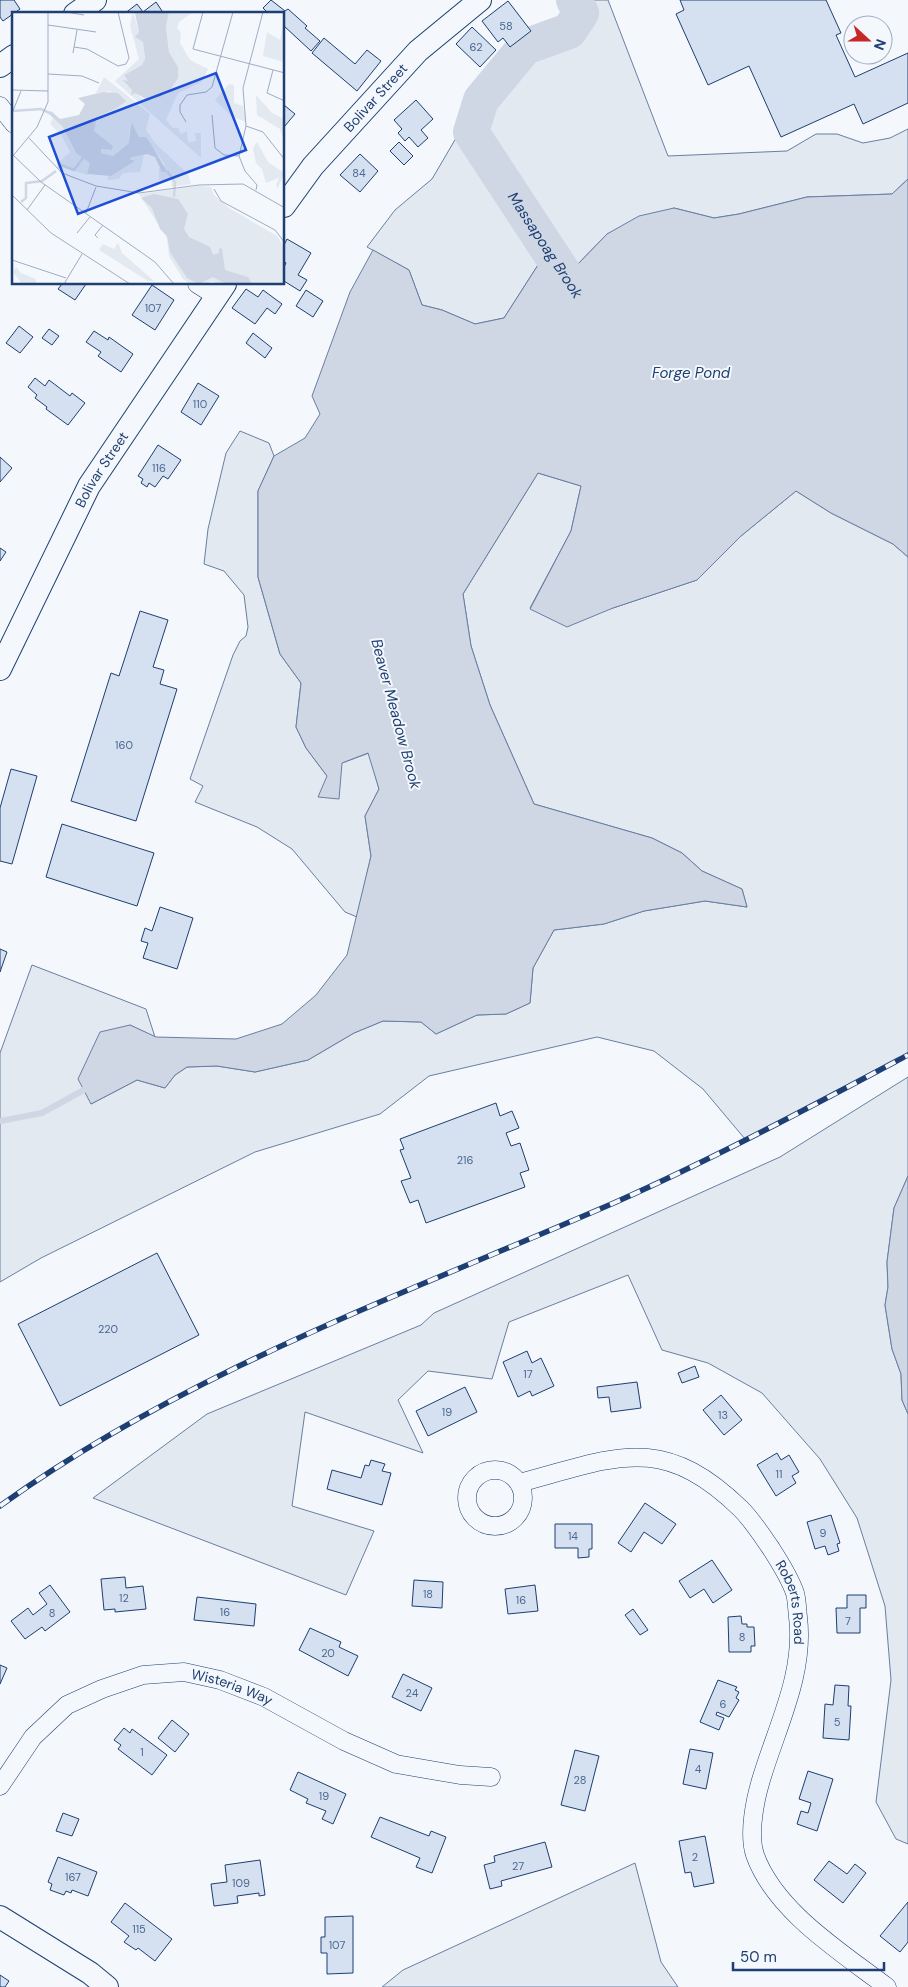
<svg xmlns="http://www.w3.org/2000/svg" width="908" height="1987" font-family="'DM Sans',sans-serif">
	<rect width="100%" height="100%" fill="#f4f7fb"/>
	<g fill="#e3e9f0" stroke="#687fa3">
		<path d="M 564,0 L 608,0 L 668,156 L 787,151 L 816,134 L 837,134 L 863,143 L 890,138 L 908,129 L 908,179 L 892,194 L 807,197 L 739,214 L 714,218 L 674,208 L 607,234 L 578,264 L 538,265 L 504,318 L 475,324 L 442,310 L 422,305 L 409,270 L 367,247 L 395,210 L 432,179 L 466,121 L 483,83 L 537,32 L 572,11 Z"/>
		<path d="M 240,431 L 269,443 L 274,456 L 258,491 L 258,577 L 280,654 L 301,683 L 296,727 L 306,748 L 327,776 L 342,763 L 369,753 L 379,789 L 365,816 L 371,856 L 357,917 L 345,912 L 292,849 L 257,827 L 195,802 L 203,786 L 190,779 L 233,655 L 240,641 L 246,636 L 248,627 L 244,595 L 224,571 L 204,564 L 208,529 L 226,453 Z"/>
		<path d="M 538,473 L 581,486 L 571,531 L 530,608 L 613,608 L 697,580 L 741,536 L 796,491 L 831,513 L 893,544 L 908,557 L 908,1055 L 745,1139 L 703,1089 L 654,1051 L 597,1037 L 429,1076 L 380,1114 L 255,1152 L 41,1258 L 0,1282 L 0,1053 L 32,965 L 146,1009 L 155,1037 L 130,1025 L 91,1104 L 137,1080 L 165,1088 L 175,1075 L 187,1067 L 217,1066 L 255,1072 L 308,1060 L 354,1033 L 383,1021 L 421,1022 L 436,1034 L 477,1015 L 506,1014 L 530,1003 L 533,968 L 554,930 L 604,924 L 644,911 L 705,901 L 747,907 L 742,889 L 702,871 L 682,853 L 652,838 L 534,804 L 490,705 L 471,646 L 463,594 Z"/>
		<path d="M 908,1077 L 908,1176 L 894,1208 L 887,1262 L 888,1287 L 885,1305 L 892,1349 L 901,1374 L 902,1400 L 908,1414 L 908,1844 L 896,1839 L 876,1802 L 891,1680 L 885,1606 L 857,1518 L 820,1459 L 762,1393 L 708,1363 L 662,1350 L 628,1275 L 509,1322 L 492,1379 L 428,1371 L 398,1400 L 423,1453 L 305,1412 L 292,1506 L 374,1531 L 346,1595 L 93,1498 L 207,1414 L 421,1325 L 434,1313 L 780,1157 Z"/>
		<path d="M 635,1863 L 661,1962 L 678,1987 L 382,1987 L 403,1970 Z"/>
	</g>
	<g fill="#cfd7e4" stroke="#687fa3">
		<path d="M 908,179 L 908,557 L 893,544 L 831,513 L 796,491 L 741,536 L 697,580 L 613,608 L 567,627 L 530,609 L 571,531 L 581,486 L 538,473 L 463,594 L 471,646 L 490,705 L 534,804 L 652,838 L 682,853 L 702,871 L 742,889 L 747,907 L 705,901 L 644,911 L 604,924 L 554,930 L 533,968 L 530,1003 L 506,1014 L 477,1015 L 436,1034 L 421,1022 L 383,1021 L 354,1033 L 308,1060 L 255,1072 L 217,1066 L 187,1067 L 175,1075 L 165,1088 L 137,1080 L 91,1104 L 78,1079 L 100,1032 L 130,1025 L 156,1037 L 236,1039 L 282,1024 L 316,995 L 347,955 L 371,856 L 365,816 L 379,789 L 368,753 L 342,763 L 339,799 L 318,797 L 327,776 L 306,748 L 296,727 L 301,683 L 280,654 L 258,577 L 258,491 L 274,456 L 305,438 L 320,414 L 312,396 L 350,292 L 373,250 L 409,270 L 422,305 L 442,310 L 475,324 L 504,318 L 538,265 L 578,264 L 607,234 L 639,216 L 674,208 L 714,218 L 739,214 L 807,197 L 892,194 Z"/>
		<path d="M 908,1176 L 908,1414 L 902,1400 L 901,1374 L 892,1349 L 885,1305 L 888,1287 L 887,1262 L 894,1208 Z"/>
	</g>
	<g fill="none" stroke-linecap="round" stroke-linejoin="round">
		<path stroke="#cfd7e4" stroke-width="6" d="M 0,1121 L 42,1113 L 91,1086"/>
		<path stroke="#cfd7e4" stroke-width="36" id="s1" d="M 574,0 L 581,13 L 569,31 L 525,47 L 481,100 L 471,132 L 585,306"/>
	</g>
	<g fill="#d5e0f0" stroke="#1d3f73">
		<path d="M 0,0 L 14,0 L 20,9 L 3,21 L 0,17 Z"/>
		<path d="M 271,0 L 285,11 L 288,9 L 307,26 L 305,28 L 320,41 L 311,51 L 284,26 L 284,14 L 269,14 L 263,8 Z"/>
		<path d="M 680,0 L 826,0 L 841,33 L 836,35 L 855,77 L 908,53 L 908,103 L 863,124 L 854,104 L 781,137 L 749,66 L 708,85 L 676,14 L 684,10 Z"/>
		<path d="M 508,1 L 531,31 L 510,47 L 503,38 L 498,42 L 482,21 Z"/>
		<path d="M 156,2 L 164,14 L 124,14 L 137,4 L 143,12 Z"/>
		<path d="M 472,27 L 496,50 L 480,67 L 456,44 Z"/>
		<path d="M 324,38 L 355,64 L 367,50 L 381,61 L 357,91 L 312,53 Z"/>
		<path d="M 416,100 L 433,119 L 421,130 L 428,138 L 418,147 L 409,137 L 405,141 L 398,133 L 402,129 L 394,120 Z"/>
		<path d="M 284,105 L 295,114 L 284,127 Z"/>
		<path d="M 399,142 L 413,156 L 404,165 L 390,151 Z"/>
		<path d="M 360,154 L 378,171 L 360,192 L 340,175 Z"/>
		<path d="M 287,239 L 311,253 L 298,275 L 307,280 L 300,291 L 284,281 L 284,267 L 286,263 L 284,261 L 284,245 Z"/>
		<path d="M 62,284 L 86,284 L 75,300 L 58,289 Z"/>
		<path d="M 152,285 L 174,300 L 155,330 L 132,315 Z"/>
		<path d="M 246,289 L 258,297 L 263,290 L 282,304 L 275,314 L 267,308 L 255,324 L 232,308 Z"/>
		<path d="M 306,290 L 323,301 L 313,317 L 296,306 Z"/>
		<path d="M 19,326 L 33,337 L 20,353 L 6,343 Z"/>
		<path d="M 49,329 L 59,336 L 52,345 L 42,338 Z"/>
		<path d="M 94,331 L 108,340 L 109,337 L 133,354 L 121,372 L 98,356 L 101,352 L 86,342 Z"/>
		<path d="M 253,333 L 272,348 L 265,358 L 246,343 Z"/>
		<path d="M 35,378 L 45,386 L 49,380 L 70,396 L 72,393 L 85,403 L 68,425 L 46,409 L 47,407 L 35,398 L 37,395 L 28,387 Z"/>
		<path d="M 198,383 L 219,396 L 201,425 L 181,412 Z"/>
		<path d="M 158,445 L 181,460 L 168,479 L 163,476 L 155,487 L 149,483 L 147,487 L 141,483 L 143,479 L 138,476 Z"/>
		<path d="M 0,457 L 12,468 L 0,482 Z"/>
		<path d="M 0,548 L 6,552 L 0,561 Z"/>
		<path d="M 140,611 L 168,620 L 153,667 L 164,670 L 160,684 L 177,689 L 136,821 L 71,801 L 111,673 L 119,676 Z"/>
		<path d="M 11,769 L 37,776 L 12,864 L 0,861 L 0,808 Z"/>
		<path d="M 62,824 L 154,853 L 137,906 L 46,877 Z"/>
		<path d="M 160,907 L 193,918 L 177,969 L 143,958 L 148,943 L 141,941 L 145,928 L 152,931 Z"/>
		<path d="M 0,949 L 7,952 L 0,972 Z"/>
		<path d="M 496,1103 L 500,1116 L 512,1111 L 519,1128 L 506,1133 L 511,1146 L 520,1143 L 529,1170 L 520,1173 L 525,1187 L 426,1223 L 418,1200 L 410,1203 L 401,1181 L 411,1178 L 400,1150 L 404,1149 L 400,1139 Z"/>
		<path d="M 157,1253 L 199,1335 L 60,1406 L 18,1324 Z"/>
		<path d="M 527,1351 L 532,1363 L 541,1358 L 554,1386 L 532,1396 L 530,1391 L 518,1397 L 503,1362 Z"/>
		<path d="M 695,1366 L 699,1377 L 682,1383 L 678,1373 Z"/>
		<path d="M 637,1382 L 641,1408 L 611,1412 L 609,1397 L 598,1398 L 597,1387 Z"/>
		<path d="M 465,1387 L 477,1412 L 428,1436 L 416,1411 Z"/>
		<path d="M 721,1395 L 742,1420 L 724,1435 L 703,1410 Z"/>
		<path d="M 777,1453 L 781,1460 L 789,1455 L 799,1472 L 792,1476 L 796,1483 L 776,1496 L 757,1465 Z"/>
		<path d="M 371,1460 L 385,1464 L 382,1471 L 391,1473 L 382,1505 L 327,1489 L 332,1470 L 361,1478 L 365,1465 L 369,1466 Z"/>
		<path d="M 645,1503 L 676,1524 L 662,1544 L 644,1532 L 631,1552 L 618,1543 Z"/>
		<path d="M 831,1515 L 840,1543 L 837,1544 L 839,1551 L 828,1555 L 825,1546 L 815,1549 L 807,1522 Z"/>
		<path d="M 555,1524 L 592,1524 L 592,1549 L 589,1549 L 589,1557 L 578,1558 L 578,1548 L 555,1548 Z"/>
		<path d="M 712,1560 L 732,1590 L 713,1603 L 704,1589 L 690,1598 L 679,1581 Z"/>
		<path d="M 125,1577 L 126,1588 L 143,1586 L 146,1609 L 115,1612 L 115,1609 L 104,1610 L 101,1579 Z"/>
		<path d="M 414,1580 L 443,1582 L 442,1608 L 412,1606 Z"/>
		<path d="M 50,1585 L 70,1612 L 45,1631 L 42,1627 L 25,1639 L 11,1621 L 28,1608 L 33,1615 L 47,1604 L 39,1593 Z"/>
		<path d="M 535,1585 L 538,1611 L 508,1614 L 505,1589 Z"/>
		<path d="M 847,1595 L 866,1595 L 866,1608 L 860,1608 L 860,1633 L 837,1633 L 836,1608 L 847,1608 Z"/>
		<path d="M 197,1597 L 256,1604 L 254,1626 L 194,1620 Z"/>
		<path d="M 633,1609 L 648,1630 L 640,1635 L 625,1615 Z"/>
		<path d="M 741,1616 L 742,1624 L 747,1624 L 747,1627 L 754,1627 L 755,1646 L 751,1646 L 751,1652 L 729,1652 L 728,1617 Z"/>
		<path d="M 310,1628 L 341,1642 L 339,1647 L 358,1656 L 348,1676 L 299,1650 Z"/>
		<path d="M 0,1665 L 7,1668 L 0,1684 Z"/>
		<path d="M 403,1674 L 432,1688 L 421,1711 L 392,1697 Z"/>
		<path d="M 718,1680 L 737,1687 L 735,1690 L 739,1692 L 736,1698 L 739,1700 L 729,1717 L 717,1712 L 716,1715 L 724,1718 L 719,1730 L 700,1722 Z"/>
		<path d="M 835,1685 L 849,1686 L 848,1706 L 851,1706 L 849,1740 L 823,1738 L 825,1704 L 833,1705 Z"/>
		<path d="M 172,1720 L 189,1734 L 175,1752 L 158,1738 Z"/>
		<path d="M 124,1728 L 130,1733 L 132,1729 L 167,1755 L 152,1775 L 118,1749 L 121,1745 L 114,1740 Z"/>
		<path d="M 690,1749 L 713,1753 L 706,1789 L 683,1784 Z"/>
		<path d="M 575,1750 L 599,1756 L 585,1811 L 561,1805 Z"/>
		<path d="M 808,1771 L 833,1779 L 817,1831 L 797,1824 L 801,1811 L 808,1813 L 811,1803 L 799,1799 Z"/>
		<path d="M 298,1772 L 346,1794 L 333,1824 L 322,1819 L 326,1811 L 306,1803 L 308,1799 L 290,1790 Z"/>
		<path d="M 63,1813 L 79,1819 L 72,1836 L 56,1831 Z"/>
		<path d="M 380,1817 L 429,1836 L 431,1831 L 446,1837 L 432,1873 L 416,1867 L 420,1858 L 371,1837 Z"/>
		<path d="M 705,1836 L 714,1883 L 694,1887 L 691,1872 L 685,1873 L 679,1841 Z"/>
		<path d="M 545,1842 L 552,1867 L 501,1881 L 502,1886 L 490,1889 L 484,1865 L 495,1862 L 494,1856 Z"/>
		<path d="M 58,1857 L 97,1872 L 88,1896 L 72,1890 L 71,1893 L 66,1891 L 64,1895 L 50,1890 L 52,1884 L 48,1882 Z"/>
		<path d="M 260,1860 L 265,1895 L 259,1896 L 259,1893 L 237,1896 L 238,1903 L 214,1906 L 211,1884 L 227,1882 L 225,1865 Z"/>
		<path d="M 829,1861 L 847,1874 L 855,1864 L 866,1873 L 843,1903 L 814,1880 Z"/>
		<path d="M 908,1902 L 908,1942 L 900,1952 L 880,1936 Z"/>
		<path d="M 125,1903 L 172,1939 L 155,1961 L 138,1948 L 136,1950 L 124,1942 L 129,1936 L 111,1922 Z"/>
		<path d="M 353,1916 L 353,1973 L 327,1974 L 327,1953 L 321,1953 L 321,1937 L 325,1937 L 325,1917 Z"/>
		<path d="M 0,1975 L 9,1981 L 5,1987 L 0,1987 Z"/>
	</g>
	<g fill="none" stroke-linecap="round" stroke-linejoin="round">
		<defs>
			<g id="minor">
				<path d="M 0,106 L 14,124"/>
				<path d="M 197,284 L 216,296"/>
				<circle cx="495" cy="1498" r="28"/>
				<path id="s2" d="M 519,1483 C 614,1458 661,1431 741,1509 C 752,1520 761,1534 770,1547 C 779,1561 789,1576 795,1593 C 797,1600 797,1609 798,1617 C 805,1674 777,1726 761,1780 C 755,1800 748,1834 755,1855 C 775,1911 841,1952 887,1987"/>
				<path id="s3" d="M 0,1786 L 33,1737 L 67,1705 L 102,1689 L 143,1675 L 184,1672 L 220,1680 L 264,1697 L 344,1741 L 396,1764 L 460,1775 L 491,1777"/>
			</g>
			<g id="tertiary">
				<path d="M 75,14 L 95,0"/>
				<path d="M 0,66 L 14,56"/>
				<path id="s4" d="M 284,206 L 313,166 L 418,51 L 480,0"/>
				<path id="s5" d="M 0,669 L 89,486 L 225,284"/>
				<path d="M 0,1917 L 90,1973 L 107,1987"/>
			</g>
		</defs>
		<use href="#minor" stroke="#1d3f73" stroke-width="19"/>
		<use href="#tertiary" stroke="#1d3f73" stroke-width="24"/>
		<use href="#minor" stroke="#f4f7fb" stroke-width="18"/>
		<use href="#tertiary" stroke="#f4f7fb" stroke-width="22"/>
		<defs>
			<path id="rail" d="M 0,1506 C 189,1370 405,1294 616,1202 C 715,1158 812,1106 908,1055"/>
		</defs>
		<use href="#rail" stroke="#1d3f73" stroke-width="5.5"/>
		<use href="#rail" stroke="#f4f7fb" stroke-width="4" stroke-dasharray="11" stroke-linecap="butt"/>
	</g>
	<g text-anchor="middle" stroke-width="4" stroke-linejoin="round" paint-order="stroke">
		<g font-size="11" fill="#4b6792">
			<text x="506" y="30">58</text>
			<text x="476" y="51">62</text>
			<text x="359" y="177">84</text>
			<text x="153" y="312">107</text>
			<text x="200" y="408">110</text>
			<text x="159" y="472">116</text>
			<text x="124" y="749">160</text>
			<text x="465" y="1164">216</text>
			<text x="108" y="1333">220</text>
			<text x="528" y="1378">17</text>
			<text x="447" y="1416">19</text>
			<text x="723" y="1419">13</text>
			<text x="779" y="1478">11</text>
			<text x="823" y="1537">9</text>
			<text x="573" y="1540">14</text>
			<text x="428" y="1598">18</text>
			<text x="124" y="1602">12</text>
			<text x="521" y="1604">16</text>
			<text x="225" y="1616">16</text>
			<text x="52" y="1617">8</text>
			<text x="848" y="1625">7</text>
			<text x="742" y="1641">8</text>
			<text x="328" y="1657">20</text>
			<text x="412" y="1697">24</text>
			<text x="723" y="1708">6</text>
			<text x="837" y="1726">5</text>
			<text x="142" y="1756">1</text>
			<text x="698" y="1773">4</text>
			<text x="580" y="1784">28</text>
			<text x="324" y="1800">19</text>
			<text x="695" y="1861">2</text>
			<text x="518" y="1870">27</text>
			<text x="73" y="1881">167</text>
			<text x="241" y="1887">109</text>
			<text x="139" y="1933">115</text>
			<text x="337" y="1949">107</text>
		</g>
		<g font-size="14" fill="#1d3f73" stroke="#f4f7fb">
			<text dy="5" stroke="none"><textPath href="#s4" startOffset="142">Bolivar Street</textPath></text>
			<text dy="5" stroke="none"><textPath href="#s5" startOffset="224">Bolivar Street</textPath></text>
			<text dy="5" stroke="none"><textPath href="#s2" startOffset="349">Roberts Road</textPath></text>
			<text dy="5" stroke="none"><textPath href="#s3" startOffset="279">Wisteria Way</textPath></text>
		</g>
		<g font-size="15" font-style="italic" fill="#1d3f73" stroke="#f4f7fb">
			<text dy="5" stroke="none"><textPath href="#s1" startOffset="321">Massapoag Brook</textPath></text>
			<text x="691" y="378">Forge Pond</text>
			<text transform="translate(396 714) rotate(75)" y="5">Beaver Meadow Brook</text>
		</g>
	</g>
	<g transform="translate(12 12)">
		<rect width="272" height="272" fill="#f4f7fb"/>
		<path d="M 121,0 L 127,20 L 124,25 L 131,30 L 133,48 L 130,53 L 113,62 L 116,69 L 110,69 L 120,78 L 119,82 L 123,81 L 131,87 L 151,83 L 166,66 L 166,55 L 157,40 L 154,15 L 157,0 L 181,0 L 167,10 L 165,16 L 169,21 L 168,31 L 178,48 L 196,57 L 190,70 L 166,81 L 154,108 L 161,116 L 167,116 L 168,122 L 175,119 L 176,130 L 184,129 L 183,121 L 189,121 L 189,146 L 103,69 L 127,47 L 118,14 ZM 270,18 L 272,19 L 272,50 L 251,44 L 255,20 L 268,28 ZM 92,65 L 138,102 L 134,118 L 143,131 L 176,162 L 179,172 L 160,175 L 159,168 L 147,168 L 147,157 L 153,153 L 135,126 L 127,125 L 118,110 L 117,131 L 101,144 L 89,141 L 88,137 L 100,138 L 101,134 L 82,119 L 85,105 L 104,97 L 113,89 L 98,79 L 84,81 ZM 217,72 L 222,73 L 222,91 L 231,94 L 234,110 L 219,104 L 203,88 ZM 244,83 L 260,101 L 272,107 L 272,128 L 268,117 L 245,103 ZM 41,106 L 50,114 L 62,138 L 78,151 L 75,163 L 44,153 L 58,140 L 49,123 L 38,112 ZM 245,130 L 256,150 L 272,161 L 266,176 L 264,173 L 267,166 L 254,171 L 250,157 L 244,151 L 241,136 ZM 132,142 L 128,160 L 111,161 L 107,167 L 95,168 L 96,164 L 119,152 L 120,144 ZM 187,174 L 199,175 L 202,183 L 217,196 L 265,224 L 272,235 L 272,272 L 206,272 L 199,269 L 195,272 L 179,272 L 171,267 L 157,244 L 155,226 L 127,182 ZM 106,231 L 110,241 L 142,269 L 136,269 L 87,238 L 91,232 L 102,237 ZM 4,255 L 9,261 L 24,267 L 24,272 L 10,272 L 1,260 Z" fill="#e3e9f0"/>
		<path d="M 157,0 L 154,15 L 157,40 L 166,55 L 166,66 L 158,78 L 148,85 L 134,87 L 123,81 L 119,83 L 120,78 L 110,68 L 116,69 L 112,63 L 130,53 L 133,47 L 131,30 L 123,25 L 127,20 L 123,1 ZM 91,80 L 106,81 L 114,89 L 104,97 L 85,105 L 82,119 L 101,134 L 100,138 L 89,137 L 89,141 L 101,144 L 117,131 L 119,110 L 127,125 L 134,125 L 139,132 L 155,160 L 150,160 L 143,145 L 135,142 L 120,145 L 118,147 L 123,149 L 99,164 L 75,162 L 78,151 L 64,141 L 50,114 L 37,102 L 39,99 L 48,107 L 67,103 L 73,92 L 66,86 ZM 142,182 L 166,187 L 176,202 L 172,217 L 177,225 L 198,235 L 201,243 L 207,241 L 207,236 L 210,237 L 213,258 L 236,265 L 240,272 L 214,272 L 201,265 L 187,272 L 175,266 L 158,240 L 155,224 L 148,217 L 140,196 L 129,186 Z" fill="#cfd7e4"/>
		<path fill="none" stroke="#cfd7e4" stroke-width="2.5" d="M 0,99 L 29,97 L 40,102M 46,156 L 49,153 L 62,158 L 73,143M 155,159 L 163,170 L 162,185M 9,190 L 14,186 L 14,171 L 30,169 L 44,159"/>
		<path fill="none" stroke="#9eadc5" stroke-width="1" d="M 54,0 L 72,3M 191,0 L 181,37 L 273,61M 36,13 L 84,20M 62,35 L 75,37 L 106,54 L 114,52 L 117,46 L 106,0M 61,41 L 65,18M 261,58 L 255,81 L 273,89M 36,62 L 70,64 L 87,71M 0,78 L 36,79M 0,101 L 9,79M 200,103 L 203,136 L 212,143 L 227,144M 174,110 L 168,100 L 168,93 L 175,83 L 194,80 L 200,75 L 221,0M 234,114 L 251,120 L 273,148M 17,126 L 50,161 L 84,174 L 127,181 L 187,173 L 231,172 L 273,196M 0,142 L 29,170 L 143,250 L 162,272M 0,145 L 25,115 L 36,90 L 36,0M 202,177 L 209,189 L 263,218 L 273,231M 244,178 L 245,173 L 233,159 L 227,144 L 234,114 L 231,76 L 251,0M 0,183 L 39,221 L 118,272M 15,198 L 33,173M 74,201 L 84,175M 65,221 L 78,205M 86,226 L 83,223 L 91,213M 0,248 L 54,266M 52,272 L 70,242"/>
		<path fill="#1d4ed8" fill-opacity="0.15" stroke="#1d4ed8" stroke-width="2.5" d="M 204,61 L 234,138 L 66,202 L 37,125 Z"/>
		<rect width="272" height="272" fill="none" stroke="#1d3f73" stroke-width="2.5"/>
	</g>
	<g transform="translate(868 40) rotate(111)"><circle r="24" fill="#f4f7fb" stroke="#9eadc5"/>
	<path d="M0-4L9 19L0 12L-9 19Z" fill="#c62828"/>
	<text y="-8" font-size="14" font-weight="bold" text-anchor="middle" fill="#1d3f73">N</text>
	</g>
	<path d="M733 1962v8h151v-8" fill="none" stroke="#1d3f73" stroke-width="2.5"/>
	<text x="740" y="1962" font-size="15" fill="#1d3f73" stroke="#f4f7fb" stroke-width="4" paint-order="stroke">50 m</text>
</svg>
